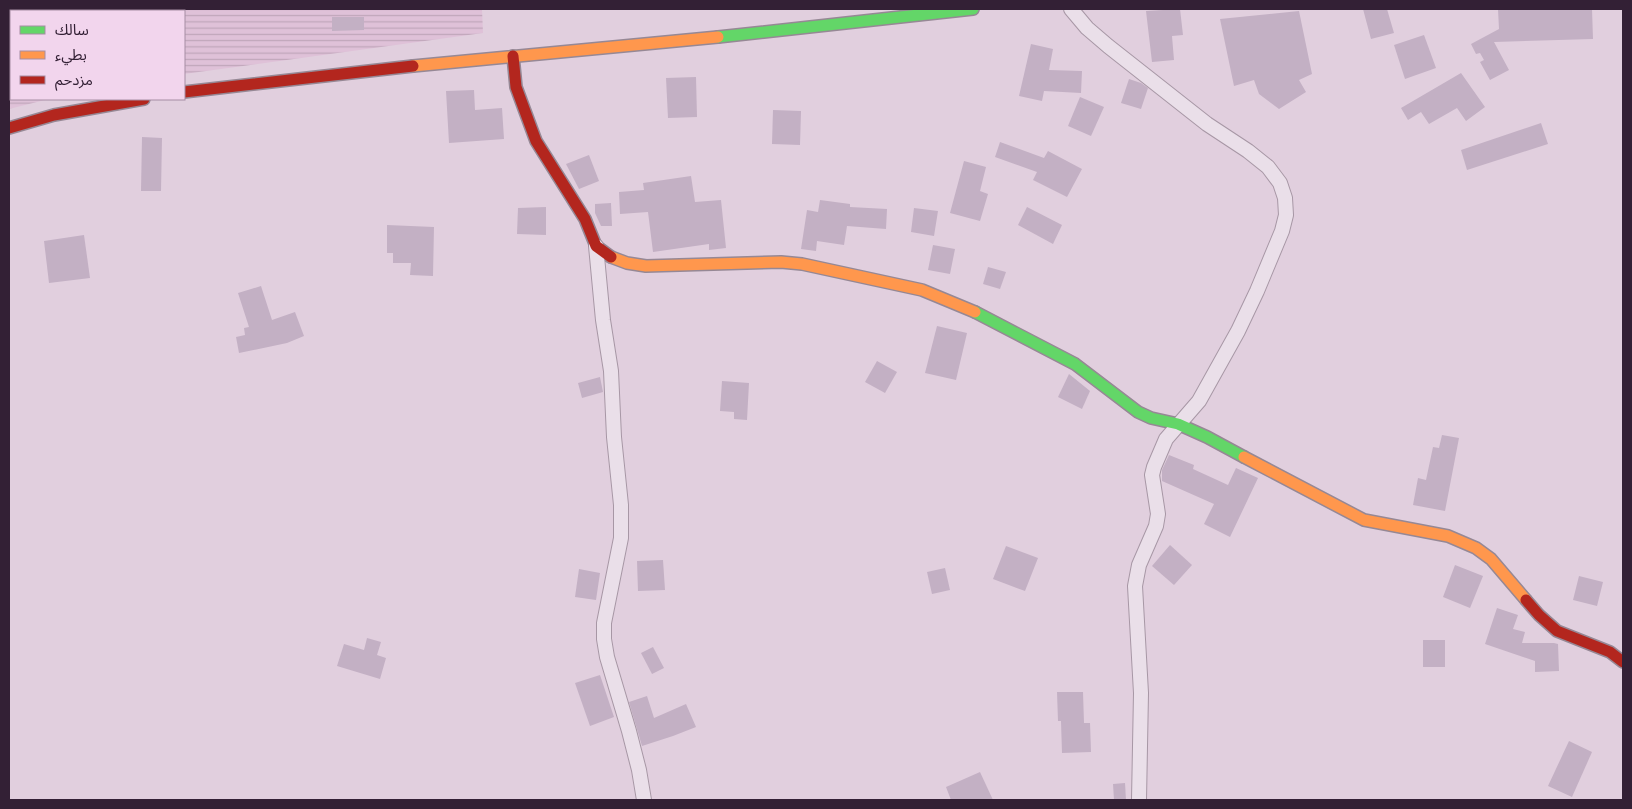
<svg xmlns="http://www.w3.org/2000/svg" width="1632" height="809" font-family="Georgia,'Noto Sans Arabic',serif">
	<defs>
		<pattern id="farmland-rules" width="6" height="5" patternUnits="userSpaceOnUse" patternTransform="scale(1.25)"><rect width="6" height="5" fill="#dfc1d8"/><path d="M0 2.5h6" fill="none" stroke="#c0a6ba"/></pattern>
	</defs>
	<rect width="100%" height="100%" fill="#e1cfde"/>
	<path fill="url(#farmland-rules)" d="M 9,9 L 482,9 L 483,33 L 184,74 L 184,11 L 11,11 L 11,99 L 49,99 L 9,109 Z"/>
	<g fill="#c3b0c4">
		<path d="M 1180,9 L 1183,35 L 1172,36 L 1174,60 L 1152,62 L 1146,11 Z"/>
		<path d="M 1363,9 L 1387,9 L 1394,33 L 1371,39 Z"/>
		<path d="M 1498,9 L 1592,9 L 1593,39 L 1494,42 L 1509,70 L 1490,80 L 1480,62 L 1484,60 L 1480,53 L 1476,54 L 1471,44 L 1499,29 Z"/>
		<path d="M 1299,11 L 1312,74 L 1299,80 L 1306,92 L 1279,109 L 1259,94 L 1254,80 L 1234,86 L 1220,19 Z"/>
		<path d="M 332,17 L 364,17 L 364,30 L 332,31 Z"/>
		<path d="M 1424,35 L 1436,68 L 1405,79 L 1394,45 Z"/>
		<path d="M 1031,44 L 1053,49 L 1049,70 L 1082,71 L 1081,93 L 1044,91 L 1042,101 L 1019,96 Z"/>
		<path d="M 1461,73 L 1485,107 L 1466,121 L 1457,108 L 1429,124 L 1421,112 L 1408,120 L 1401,108 Z"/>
		<path d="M 696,77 L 697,117 L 668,118 L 666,78 Z"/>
		<path d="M 1129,79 L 1141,83 L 1148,88 L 1141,109 L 1121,103 Z"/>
		<path d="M 474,90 L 475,110 L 502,108 L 504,139 L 449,143 L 446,91 Z"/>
		<path d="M 1080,97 L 1104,107 L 1091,136 L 1068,126 Z"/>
		<path d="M 773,110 L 801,111 L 800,145 L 772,144 Z"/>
		<path d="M 1541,123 L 1548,144 L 1467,170 L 1461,150 Z"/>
		<path d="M 142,137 L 162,138 L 161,191 L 141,191 Z"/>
		<path d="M 1000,142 L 1044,158 L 1048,151 L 1082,169 L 1067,197 L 1033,180 L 1037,172 L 995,157 Z"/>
		<path d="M 589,155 L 599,181 L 579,189 L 566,164 Z"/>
		<path d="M 964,161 L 986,167 L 980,191 L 988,194 L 980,221 L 950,213 Z"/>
		<path d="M 691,176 L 695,202 L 721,200 L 726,248 L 709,250 L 709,244 L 653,252 L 648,212 L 620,214 L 619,192 L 644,190 L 643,183 Z"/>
		<path d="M 820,200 L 850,204 L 850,207 L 887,209 L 886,229 L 847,226 L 844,245 L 817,241 L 816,251 L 801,249 L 807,210 L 818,212 Z"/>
		<path d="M 611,203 L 612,226 L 601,226 L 595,213 L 595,204 Z"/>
		<path d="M 546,207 L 546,235 L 517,234 L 518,208 Z"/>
		<path d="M 1027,207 L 1062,225 L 1053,244 L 1018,225 Z"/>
		<path d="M 914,208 L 938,211 L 934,236 L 911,232 Z"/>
		<path d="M 387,225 L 434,227 L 433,276 L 410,275 L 411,263 L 393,263 L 393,253 L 387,253 Z"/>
		<path d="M 84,235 L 90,278 L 49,283 L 44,241 Z"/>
		<path d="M 933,245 L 955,249 L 950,274 L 928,270 Z"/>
		<path d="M 988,267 L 1006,272 L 1000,289 L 983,284 Z"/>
		<path d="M 261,286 L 272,320 L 295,312 L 304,336 L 287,343 L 239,353 L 236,337 L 245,335 L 244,328 L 249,327 L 238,293 Z"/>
		<path d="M 937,326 L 967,333 L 956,380 L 925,373 Z"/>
		<path d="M 877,361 L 897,372 L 885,393 L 865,382 Z"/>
		<path d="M 1069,374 L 1090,391 L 1082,409 L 1058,397 Z"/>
		<path d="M 600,377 L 603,392 L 582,398 L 578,383 Z"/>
		<path d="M 722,381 L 749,383 L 747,420 L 734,419 L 734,412 L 720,411 Z"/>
		<path d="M 1442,435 L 1459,438 L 1445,511 L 1413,505 L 1418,478 L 1426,480 L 1433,447 L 1439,448 Z"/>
		<path d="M 1169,455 L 1194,465 L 1193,469 L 1228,485 L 1236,468 L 1258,478 L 1230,537 L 1204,524 L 1214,504 L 1162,481 L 1162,470 Z"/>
		<path d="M 1170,545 L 1192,565 L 1174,585 L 1152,566 Z"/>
		<path d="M 1006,546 L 1038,558 L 1025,591 L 993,579 Z"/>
		<path d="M 663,560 L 665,590 L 638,591 L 637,561 Z"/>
		<path d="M 1455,565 L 1483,576 L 1470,608 L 1443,597 Z"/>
		<path d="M 945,568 L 950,590 L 932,594 L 927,572 Z"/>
		<path d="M 579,569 L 600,573 L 596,600 L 575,597 Z"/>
		<path d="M 1579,576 L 1603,582 L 1597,606 L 1573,600 Z"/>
		<path d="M 1497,608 L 1518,615 L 1513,629 L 1525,632 L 1522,643 L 1554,643 L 1558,644 L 1559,671 L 1535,672 L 1535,661 L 1485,644 Z"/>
		<path d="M 367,638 L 381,642 L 377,655 L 386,658 L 380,679 L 337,666 L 344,644 L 364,650 Z"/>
		<rect x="1423" y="640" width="22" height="27"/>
		<path d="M 653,647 L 664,668 L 652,674 L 641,653 Z"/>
		<path d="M 600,675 L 614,717 L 590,726 L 575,683 Z"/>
		<path d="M 1057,692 L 1083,692 L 1084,723 L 1090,723 L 1091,752 L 1062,753 L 1061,721 L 1058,721 Z"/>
		<path d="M 647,696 L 654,718 L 686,704 L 696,727 L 673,736 L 642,746 L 629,702 Z"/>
		<path d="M 1569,741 L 1592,752 L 1572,797 L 1548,786 Z"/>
		<path d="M 980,772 L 993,800 L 951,800 L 946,787 Z"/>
		<path d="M 1125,783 L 1126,800 L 1114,800 L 1113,784 Z"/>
	</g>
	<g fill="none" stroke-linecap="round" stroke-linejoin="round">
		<defs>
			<g id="street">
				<path d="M 1071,9 L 1087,28 L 1108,46 L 1207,124 L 1248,151 L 1268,167 L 1280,183 L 1285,198 L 1286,215 L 1282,231 L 1257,291 L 1238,331 L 1199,401 L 1166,439 L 1154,467 L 1152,475 L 1158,514 L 1156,526 L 1139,565 L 1135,586 L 1141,693 L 1139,800"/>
				<path d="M 596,246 L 603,320 L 611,371 L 614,437 L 621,505 L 621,538 L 604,623 L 604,639 L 607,657 L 629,731 L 639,770 L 644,800"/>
			</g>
			<g id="fast">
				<path d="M 718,37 L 973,9"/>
				<path d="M 975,312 L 1075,364 L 1138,412 L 1151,418 L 1178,424 L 1207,437 L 1244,457"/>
			</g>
			<g id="slow">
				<path d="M 413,66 L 718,37"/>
				<path d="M 611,257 L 627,263 L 646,266 L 781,262 L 802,264 L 922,290 L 975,312"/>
				<path d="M 1244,457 L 1364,520 L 1448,536 L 1476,548 L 1491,559 L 1526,600"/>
			</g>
			<g id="jam">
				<path d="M 513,56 L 516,87 L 536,141 L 585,219 L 596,246 L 611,257"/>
				<path d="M 184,92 L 413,66"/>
				<path d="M 9,128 L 54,115 L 144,99"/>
				<path d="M 1526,600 L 1539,615 L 1557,631 L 1610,652 L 1623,662"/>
			</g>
		</defs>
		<use href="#street" stroke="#a797a5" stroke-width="16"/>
		<use href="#fast" stroke="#968895" stroke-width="14"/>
		<use href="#slow" stroke="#968895" stroke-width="14"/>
		<use href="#jam" stroke="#968895" stroke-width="14"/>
		<use href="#street" stroke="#eadfe9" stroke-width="14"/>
		<use href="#fast" stroke="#63d668" stroke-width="11"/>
		<use href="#slow" stroke="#ff974d" stroke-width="11"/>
		<use href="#jam" stroke="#b3261e" stroke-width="11"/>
	</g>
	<rect width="1632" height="809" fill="none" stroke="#332035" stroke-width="20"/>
	<rect x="10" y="10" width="175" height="90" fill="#f2d5ed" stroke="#a68da3"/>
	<rect x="20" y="26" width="25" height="8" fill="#63d668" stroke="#a68da3"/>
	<text x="55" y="35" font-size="15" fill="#332035">سالك</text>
	<rect x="20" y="51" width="25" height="8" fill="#ff974d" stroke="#a68da3"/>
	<text x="55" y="60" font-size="15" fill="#332035">بطيء</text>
	<rect x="20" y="76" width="25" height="8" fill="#b3261e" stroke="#a68da3"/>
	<text x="55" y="85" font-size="15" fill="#332035">مزدحم</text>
</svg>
